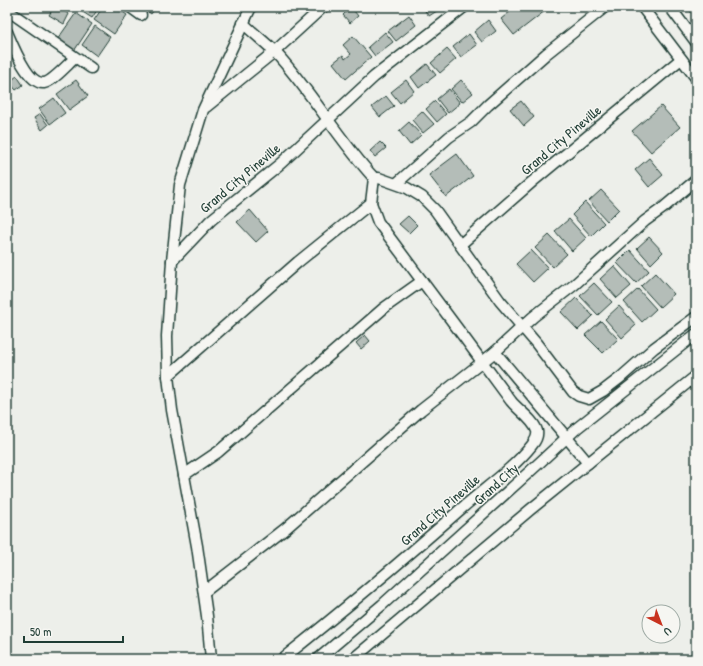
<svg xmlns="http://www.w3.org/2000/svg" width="703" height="666" font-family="'Patrick Hand',sans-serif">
	<rect width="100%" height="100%" fill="#edefea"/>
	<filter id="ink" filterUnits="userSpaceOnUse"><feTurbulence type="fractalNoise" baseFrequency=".025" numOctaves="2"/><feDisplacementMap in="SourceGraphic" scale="8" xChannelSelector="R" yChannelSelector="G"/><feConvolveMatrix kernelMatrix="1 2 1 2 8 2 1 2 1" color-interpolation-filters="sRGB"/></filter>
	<g filter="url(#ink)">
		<g fill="#b4bdb8" stroke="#1f3d34">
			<path d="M 54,7 L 57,7 L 69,14 L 64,24 L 49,15 Z"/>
			<path d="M 80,7 L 99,7 L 92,18 L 78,9 Z"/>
			<path d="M 103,7 L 116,7 L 127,15 L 114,34 L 94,20 Z"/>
			<path d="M 142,7 L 156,7 L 151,14 Z"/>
			<path d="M 351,7 L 358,16 L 350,23 L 343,15 Z"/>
			<path d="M 422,7 L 443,7 L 429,16 Z"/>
			<path d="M 516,7 L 550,7 L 514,35 L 501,19 Z"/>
			<path d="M 76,13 L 92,24 L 74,51 L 57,40 Z"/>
			<path d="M 409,15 L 416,25 L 396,41 L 388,31 Z"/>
			<path d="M 488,20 L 496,31 L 482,42 L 474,32 Z"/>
			<path d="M 95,26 L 110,37 L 97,56 L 82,45 Z"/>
			<path d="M 385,32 L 393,42 L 375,56 L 368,47 Z"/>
			<path d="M 469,34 L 477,45 L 461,57 L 453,47 Z"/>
			<path d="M 353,36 L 371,57 L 346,79 L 333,63 L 343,55 L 345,59 L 351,54 L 343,45 Z"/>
			<path d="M 447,49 L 456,59 L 440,73 L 431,63 Z"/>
			<path d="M 427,64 L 436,75 L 419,88 L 411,77 Z"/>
			<path d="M 7,72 L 11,78 L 7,81 Z"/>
			<path d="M 17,76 L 23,85 L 16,90 L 9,82 Z"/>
			<path d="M 76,80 L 88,96 L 69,110 L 57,94 Z"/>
			<path d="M 406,80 L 414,91 L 400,103 L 391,92 Z"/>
			<path d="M 461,80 L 473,93 L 462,102 L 451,89 Z"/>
			<path d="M 7,83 L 13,91 L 7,95 Z"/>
			<path d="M 449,89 L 460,103 L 448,113 L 437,99 Z"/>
			<path d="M 386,96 L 394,106 L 380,117 L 372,107 Z"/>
			<path d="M 54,98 L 65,113 L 50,124 L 39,109 Z"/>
			<path d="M 435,101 L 446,114 L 437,122 L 426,109 Z"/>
			<path d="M 521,101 L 534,117 L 524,126 L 510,109 Z"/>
			<path d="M 661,106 L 680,127 L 651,152 L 632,131 Z"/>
			<path d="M 422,111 L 434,124 L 423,133 L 412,120 Z"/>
			<path d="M 40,114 L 48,125 L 42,130 L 34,118 Z"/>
			<path d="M 409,122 L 421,135 L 410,145 L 399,131 Z"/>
			<path d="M 380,142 L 386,148 L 375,157 L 370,151 Z"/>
			<path d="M 457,154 L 473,176 L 446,197 L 429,175 Z"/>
			<path d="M 649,158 L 663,175 L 649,187 L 635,170 Z"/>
			<path d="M 601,190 L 619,209 L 607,221 L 589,201 Z"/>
			<path d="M 585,202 L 604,223 L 591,236 L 572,215 Z"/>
			<path d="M 250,210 L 268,231 L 256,242 L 237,222 Z"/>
			<path d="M 408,216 L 417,225 L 409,233 L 399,224 Z"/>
			<path d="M 569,219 L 586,238 L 572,251 L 555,231 Z"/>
			<path d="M 549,235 L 567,254 L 553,267 L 535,248 Z"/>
			<path d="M 649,237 L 663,252 L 651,264 L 637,248 Z"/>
			<path d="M 531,250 L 548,268 L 533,282 L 516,264 Z"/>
			<path d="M 630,250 L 649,271 L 636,283 L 617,263 Z"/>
			<path d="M 614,266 L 631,286 L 617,298 L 600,279 Z"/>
			<path d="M 655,273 L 674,294 L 660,307 L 641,286 Z"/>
			<path d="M 594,283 L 612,302 L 598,315 L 580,296 Z"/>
			<path d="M 638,289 L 656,309 L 642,322 L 624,302 Z"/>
			<path d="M 576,298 L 593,316 L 578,330 L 561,312 Z"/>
			<path d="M 619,306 L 636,325 L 622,338 L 605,319 Z"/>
			<path d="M 601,321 L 618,339 L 603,353 L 585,335 Z"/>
			<path d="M 365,335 L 370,341 L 361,349 L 356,343 Z"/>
		</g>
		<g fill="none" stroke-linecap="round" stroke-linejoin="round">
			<defs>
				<g id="minor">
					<path d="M 130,7 L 141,15"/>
					<path d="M 642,7 L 696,78"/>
					<path d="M 670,7 L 696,42"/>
					<path d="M 7,10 L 91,68"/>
					<path d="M 243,23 C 253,33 265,42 275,52 C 311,91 338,139 374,178"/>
					<path d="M 7,32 C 12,44 28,85 44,83 C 52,82 68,64 75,58"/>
					<path d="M 206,107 L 274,52 L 323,7"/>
					<path d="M 397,183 L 449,137 L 471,122 L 488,105 L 546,54 L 605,7"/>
					<path d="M 461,244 L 532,182 L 681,59"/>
					<path d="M 172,261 L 211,220 L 280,164 L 374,77 L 464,7"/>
					<path d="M 495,352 L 588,463"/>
					<path d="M 168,376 L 298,262 L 371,203 L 374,178 L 379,178 L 407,188 L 422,197 L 435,210 L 500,301 L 536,343 L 573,392 L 579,396 L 589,399 L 603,391 L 620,378 L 654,348 L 696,317"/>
					<path d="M 184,475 L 218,452 L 384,308 L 422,281"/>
					<path d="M 204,592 L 285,529 L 421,410 L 495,352 L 533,317 L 574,285 L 645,221 L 663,208 L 696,180"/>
					<path d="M 211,659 L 207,616 L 197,546 L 172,410 L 168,376 L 167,336 L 172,261 L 180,185 L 203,110 L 251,7"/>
					<path d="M 282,659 C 344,610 403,560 462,508 C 485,488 514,468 532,445 C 536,440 538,436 537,431 C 534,420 518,410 511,401 C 467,341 423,282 378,222 L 371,203"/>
					<path d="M 318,659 L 382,605 L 537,465 L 577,428 L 696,334"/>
					<path d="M 353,659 L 531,509 L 696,376"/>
				</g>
			</defs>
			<use href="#minor" stroke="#1f3d34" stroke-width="13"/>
			<use href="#minor" stroke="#f6f6f2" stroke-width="10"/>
		</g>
	</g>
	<g text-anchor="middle" stroke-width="3" stroke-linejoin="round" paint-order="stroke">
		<g font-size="14" fill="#1f3d34" stroke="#f6f6f2">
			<text transform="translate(561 140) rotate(-40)" y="5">Grand City Pineville</text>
			<text transform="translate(240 178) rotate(-40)" y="5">Grand City Pineville</text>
			<text transform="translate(496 484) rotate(-42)" y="5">Grand City</text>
			<text transform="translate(440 510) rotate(-41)" y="5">Grand City Pineville</text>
		</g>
	</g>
	<rect width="703" height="666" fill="none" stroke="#f6f6f2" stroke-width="24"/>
	<rect x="12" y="12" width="679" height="642" fill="none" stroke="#1f3d34" stroke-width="1.5" filter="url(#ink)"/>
	<g transform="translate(661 624) rotate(138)"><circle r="19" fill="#f6f6f2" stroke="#a0aca6"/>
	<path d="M0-3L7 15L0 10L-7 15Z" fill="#c8321e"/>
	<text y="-6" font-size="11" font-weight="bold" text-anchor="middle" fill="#1f3d34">U</text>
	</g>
	<path d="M24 636v6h99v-6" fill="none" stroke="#1f3d34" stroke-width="2"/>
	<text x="30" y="636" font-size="12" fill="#1f3d34" stroke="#f6f6f2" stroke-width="3" paint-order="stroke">50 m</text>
</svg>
